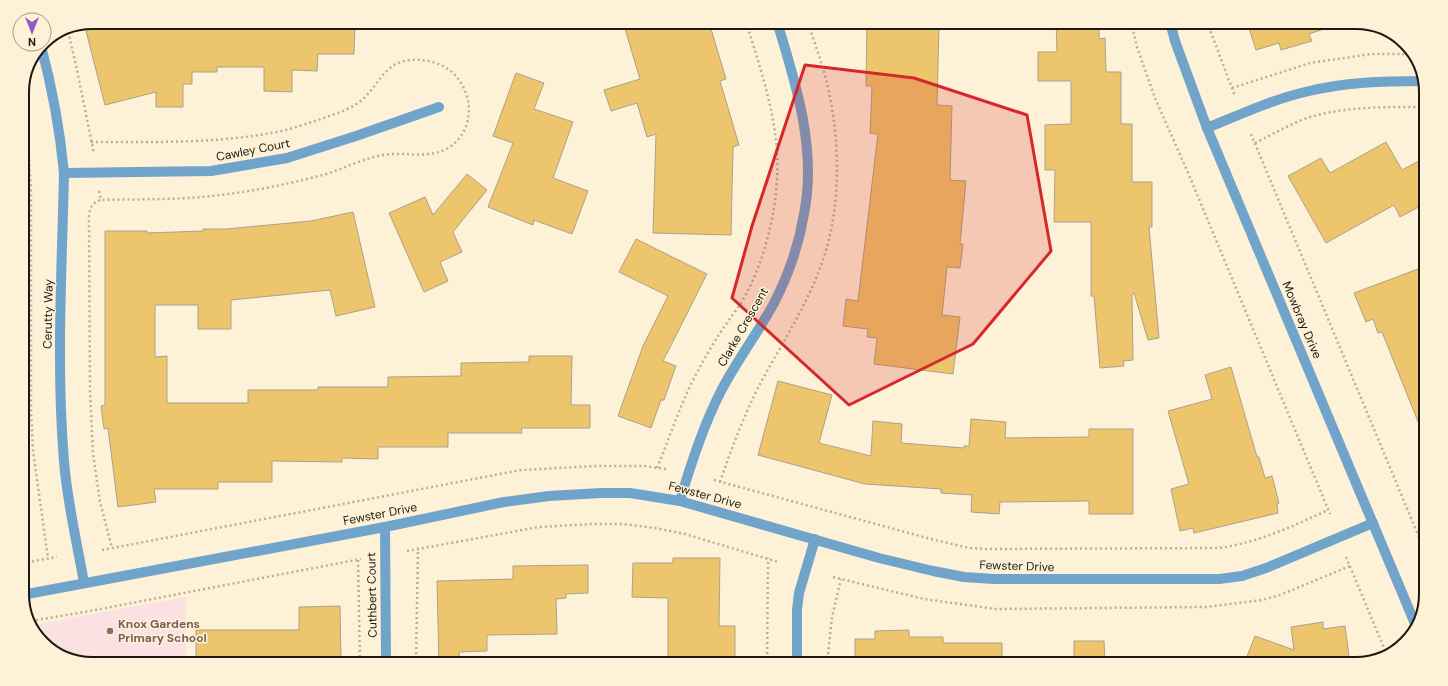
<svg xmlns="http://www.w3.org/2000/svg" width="1448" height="686" font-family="'DM Sans',sans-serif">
	<rect width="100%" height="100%" fill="#fdf1d8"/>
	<path fill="#fce1e2" d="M 186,597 L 186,664 L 92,664 L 65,659 L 36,637 L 32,625 Z"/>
	<g fill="#edc56c" stroke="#aca18a">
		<path d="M 92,22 L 115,22 L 116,29 L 144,22 L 355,22 L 354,54 L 318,54 L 317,71 L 292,70 L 292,92 L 264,91 L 264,67 L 217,67 L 217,72 L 192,72 L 192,84 L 183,84 L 183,107 L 156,107 L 156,92 L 105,105 L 84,23 Z"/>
		<path d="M 623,22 L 709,22 L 726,79 L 720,81 L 739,145 L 733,147 L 731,235 L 653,233 L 656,134 L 647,137 L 637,103 L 611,111 L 604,90 L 640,79 Z"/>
		<path d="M 867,22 L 939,24 L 937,105 L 952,106 L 950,180 L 966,181 L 960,244 L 963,244 L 960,268 L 947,267 L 942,315 L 960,317 L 953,374 L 874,364 L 877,338 L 867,337 L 868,329 L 843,326 L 846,299 L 858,301 L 878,134 L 870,133 L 872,86 L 866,86 Z"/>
		<path d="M 1056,22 L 1099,22 L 1099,39 L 1105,38 L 1106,72 L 1121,72 L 1121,124 L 1132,124 L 1132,182 L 1152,182 L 1152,227 L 1149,227 L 1159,338 L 1148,340 L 1134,293 L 1132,294 L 1133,360 L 1123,361 L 1124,366 L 1100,368 L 1094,296 L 1091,296 L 1091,222 L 1054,222 L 1055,170 L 1045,170 L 1045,125 L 1071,124 L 1071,81 L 1038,81 L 1038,52 L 1057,52 Z"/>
		<path d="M 1247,22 L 1330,22 L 1330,27 L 1309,34 L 1312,41 L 1281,50 L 1279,43 L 1256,50 Z"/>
		<path d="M 516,73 L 544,83 L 534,109 L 573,122 L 553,178 L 588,191 L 572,234 L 534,220 L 533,225 L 488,207 L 513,143 L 493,136 Z"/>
		<path d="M 1386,142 L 1402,170 L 1426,157 L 1426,203 L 1400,217 L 1394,205 L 1326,243 L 1288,176 L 1321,158 L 1330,173 Z"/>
		<path d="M 467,174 L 487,190 L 453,232 L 462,252 L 440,262 L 448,281 L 424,292 L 389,213 L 425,197 L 433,215 Z"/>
		<path d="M 353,212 L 375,307 L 336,316 L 330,290 L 231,300 L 231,329 L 198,329 L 198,305 L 155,305 L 155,357 L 167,356 L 167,403 L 248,403 L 248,390 L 318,390 L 318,387 L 388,387 L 388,377 L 461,376 L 461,363 L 529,362 L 529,356 L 572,356 L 571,405 L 590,405 L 590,428 L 521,428 L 522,433 L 448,433 L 448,447 L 378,447 L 378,459 L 342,458 L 342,462 L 272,461 L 272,482 L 218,482 L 218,489 L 154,489 L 156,502 L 118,507 L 108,428 L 104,429 L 101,406 L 105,405 L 105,231 L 147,231 L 147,233 L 203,231 L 203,229 L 226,229 L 311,221 Z"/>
		<path d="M 636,239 L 707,274 L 663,361 L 676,366 L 664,400 L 661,400 L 651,428 L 618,416 L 643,346 L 668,296 L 619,272 Z"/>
		<path d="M 1426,266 L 1426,439 L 1425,439 L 1382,332 L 1378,333 L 1373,319 L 1366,322 L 1354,293 Z"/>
		<path d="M 1231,367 L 1257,457 L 1259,457 L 1265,478 L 1272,476 L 1279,503 L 1277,504 L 1278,513 L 1194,533 L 1193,528 L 1180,531 L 1171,489 L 1189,484 L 1168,411 L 1212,399 L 1205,375 Z"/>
		<path d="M 778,381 L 832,395 L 819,443 L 871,456 L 873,421 L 902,424 L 901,443 L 964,448 L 964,446 L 969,446 L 971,419 L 1006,422 L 1005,438 L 1089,437 L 1089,429 L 1133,429 L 1133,514 L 1089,514 L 1089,501 L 1000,502 L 999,514 L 971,512 L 972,495 L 941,493 L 941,489 L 865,484 L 758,455 Z"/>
		<path d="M 673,558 L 720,558 L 719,626 L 735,626 L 735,664 L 668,664 L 668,598 L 632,597 L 633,563 L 673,563 Z"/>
		<path d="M 588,565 L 588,593 L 566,594 L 566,598 L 556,599 L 557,634 L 487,635 L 487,651 L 459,652 L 460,664 L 439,664 L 437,581 L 513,579 L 513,566 Z"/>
		<path d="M 340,606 L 341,664 L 196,664 L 196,630 L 299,630 L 299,607 Z"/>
		<path d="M 1323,622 L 1323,629 L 1345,626 L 1350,664 L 1244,664 L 1255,636 L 1294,650 L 1291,627 Z"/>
		<path d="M 909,630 L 909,637 L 943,637 L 943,643 L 1002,643 L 1002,664 L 855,664 L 855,639 L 875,639 L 875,631 Z"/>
		<path d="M 1074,641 L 1104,641 L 1105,664 L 1074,664 Z"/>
	</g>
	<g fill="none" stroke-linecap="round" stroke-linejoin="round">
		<g stroke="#b8ae9a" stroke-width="2.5" stroke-dasharray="2 3" stroke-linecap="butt">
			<path d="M 1131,22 L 1137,47 L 1155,98 L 1189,175 L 1330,514"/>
			<path d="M 1207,22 L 1235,96"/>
			<path d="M 67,27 L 76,65 L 94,154"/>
			<path d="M 1232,88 L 1310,63 L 1371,54 L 1415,54"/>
			<path d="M 22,110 L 28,147 L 31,190 L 31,410 L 33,451 L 48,558"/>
			<path d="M 1251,134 L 1426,554"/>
			<path d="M 91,142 C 156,142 223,144 286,130 C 304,125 321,119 338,113 C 348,109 359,104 366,96 C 375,87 380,76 390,68 C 408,53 441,60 455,75 C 475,97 474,132 448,148 C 428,160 404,151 383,155 C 366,158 351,165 335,171 C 325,175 314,177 303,180 C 270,188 235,194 201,197 C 168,200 134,199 101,200"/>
			<path d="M 1255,143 C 1271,135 1287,126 1304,119 C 1343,106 1385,107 1426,107"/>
			<path d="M 99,191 L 101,200 C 92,203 90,207 89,216 L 90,392 L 93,454 L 100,502 L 112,548"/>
			<path d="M 657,468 C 671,434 682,399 700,367 C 708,352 717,337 727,323 C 732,315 739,307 744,298 C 767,257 780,198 777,152 C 774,107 759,64 746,22"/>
			<path d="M 714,480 L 931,539 L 969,548 L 987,549 L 1218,548 C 1258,543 1293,526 1328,510"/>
			<path d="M 720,482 C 733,444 747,407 766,373 C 785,339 805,307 819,271 C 841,214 841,150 829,92 C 824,68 815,45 808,22"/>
			<path d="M 102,550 L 521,470 L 595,466 L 644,466 L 666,469"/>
			<path d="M 407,551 L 539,527 L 594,524 L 623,524 L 655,528 L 685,534 L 778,562"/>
			<path d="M 1346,557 L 1387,655"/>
			<path d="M 358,560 L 360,664"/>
			<path d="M 22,563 L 57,557"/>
			<path d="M 833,577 L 924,599 L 996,609 L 1206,607 L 1262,600 L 1280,595 L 1350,566"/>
			<path d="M 31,621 L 90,611 L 361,559"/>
			<path d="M 416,664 L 418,549"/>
			<path d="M 767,664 L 768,558"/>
			<path d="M 827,664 L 832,617 L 841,579"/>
		</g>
		<g stroke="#70a4cb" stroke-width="10">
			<path d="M 1170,22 L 1175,41 L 1207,128 L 1416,626"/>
			<path d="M 41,46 C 52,87 60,130 64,173 C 62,269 56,365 64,461 C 67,502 77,542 84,583"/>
			<path d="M 1207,128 C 1239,115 1271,100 1305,92 C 1344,82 1384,81 1424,81"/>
			<path d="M 64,173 L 211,171 L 287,158 L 356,136 L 439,107"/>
			<path d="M 680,501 C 691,463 703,426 721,391 C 737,360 758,333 774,303 C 788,276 799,244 804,214 C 817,150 796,83 777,22"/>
			<path d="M 385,527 L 386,664"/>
			<path d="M 22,595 L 385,527 L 504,502 L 549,496 L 601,493 L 630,493 L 680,501 L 879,558 L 933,571 L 964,577 L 994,579 L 1219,579 L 1242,576 L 1266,568 L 1373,523"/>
			<path d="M 797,664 L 797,610 L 799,593 L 815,539"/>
		</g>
	</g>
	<path fill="#d62828" fill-opacity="0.2" stroke="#d62828" stroke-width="3" stroke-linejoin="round" d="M 805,65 L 914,78 L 1027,115 L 1051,251 L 973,344 L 849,405 L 732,298 L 752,226 Z"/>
	<circle fill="#8d6e63" stroke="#fdf1d8" stroke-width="1.5" cx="110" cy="631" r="4"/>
	<g text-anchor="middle" stroke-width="3" stroke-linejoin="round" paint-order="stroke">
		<g font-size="12" fill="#1d1910" stroke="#fdf1d8">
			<text transform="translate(253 150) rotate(-11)" y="4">Cawley Court</text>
			<text transform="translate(48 314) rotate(-89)" y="4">Cerutty Way</text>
			<text transform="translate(1302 320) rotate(67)" y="4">Mowbray Drive</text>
			<text transform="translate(743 327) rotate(-60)" y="4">Clarke Crescent</text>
			<text transform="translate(705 495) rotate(15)" y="4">Fewster Drive</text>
			<text transform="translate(380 514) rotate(-11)" y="4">Fewster Drive</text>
			<text transform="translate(1017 566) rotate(2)" y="4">Fewster Drive</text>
			<text transform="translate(372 595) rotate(-91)" y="4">Cuthbert Court</text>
		</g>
		<g font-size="12" font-weight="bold" fill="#785e54" stroke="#fdf1d8" text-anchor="start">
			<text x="118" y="628">Knox Gardens<tspan x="118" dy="14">Primary School</tspan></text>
		</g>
	</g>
	<path d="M0 0H1448V686H0ZM92 29H1356A63 63 0 0 1 1419 92V594A63 63 0 0 1 1356 657H92A63 63 0 0 1 29 594V92A63 63 0 0 1 92 29Z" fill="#fdf1d8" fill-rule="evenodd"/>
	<path fill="none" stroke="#1d1910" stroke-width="2" d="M92 29H1356A63 63 0 0 1 1419 92V594A63 63 0 0 1 1356 657H92A63 63 0 0 1 29 594V92A63 63 0 0 1 92 29Z"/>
	<g transform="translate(32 32) rotate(180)"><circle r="19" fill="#fdf1d8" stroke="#a39b88"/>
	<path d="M0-3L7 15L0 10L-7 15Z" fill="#9656cc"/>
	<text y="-6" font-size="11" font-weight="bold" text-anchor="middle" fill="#1d1910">N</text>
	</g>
</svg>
